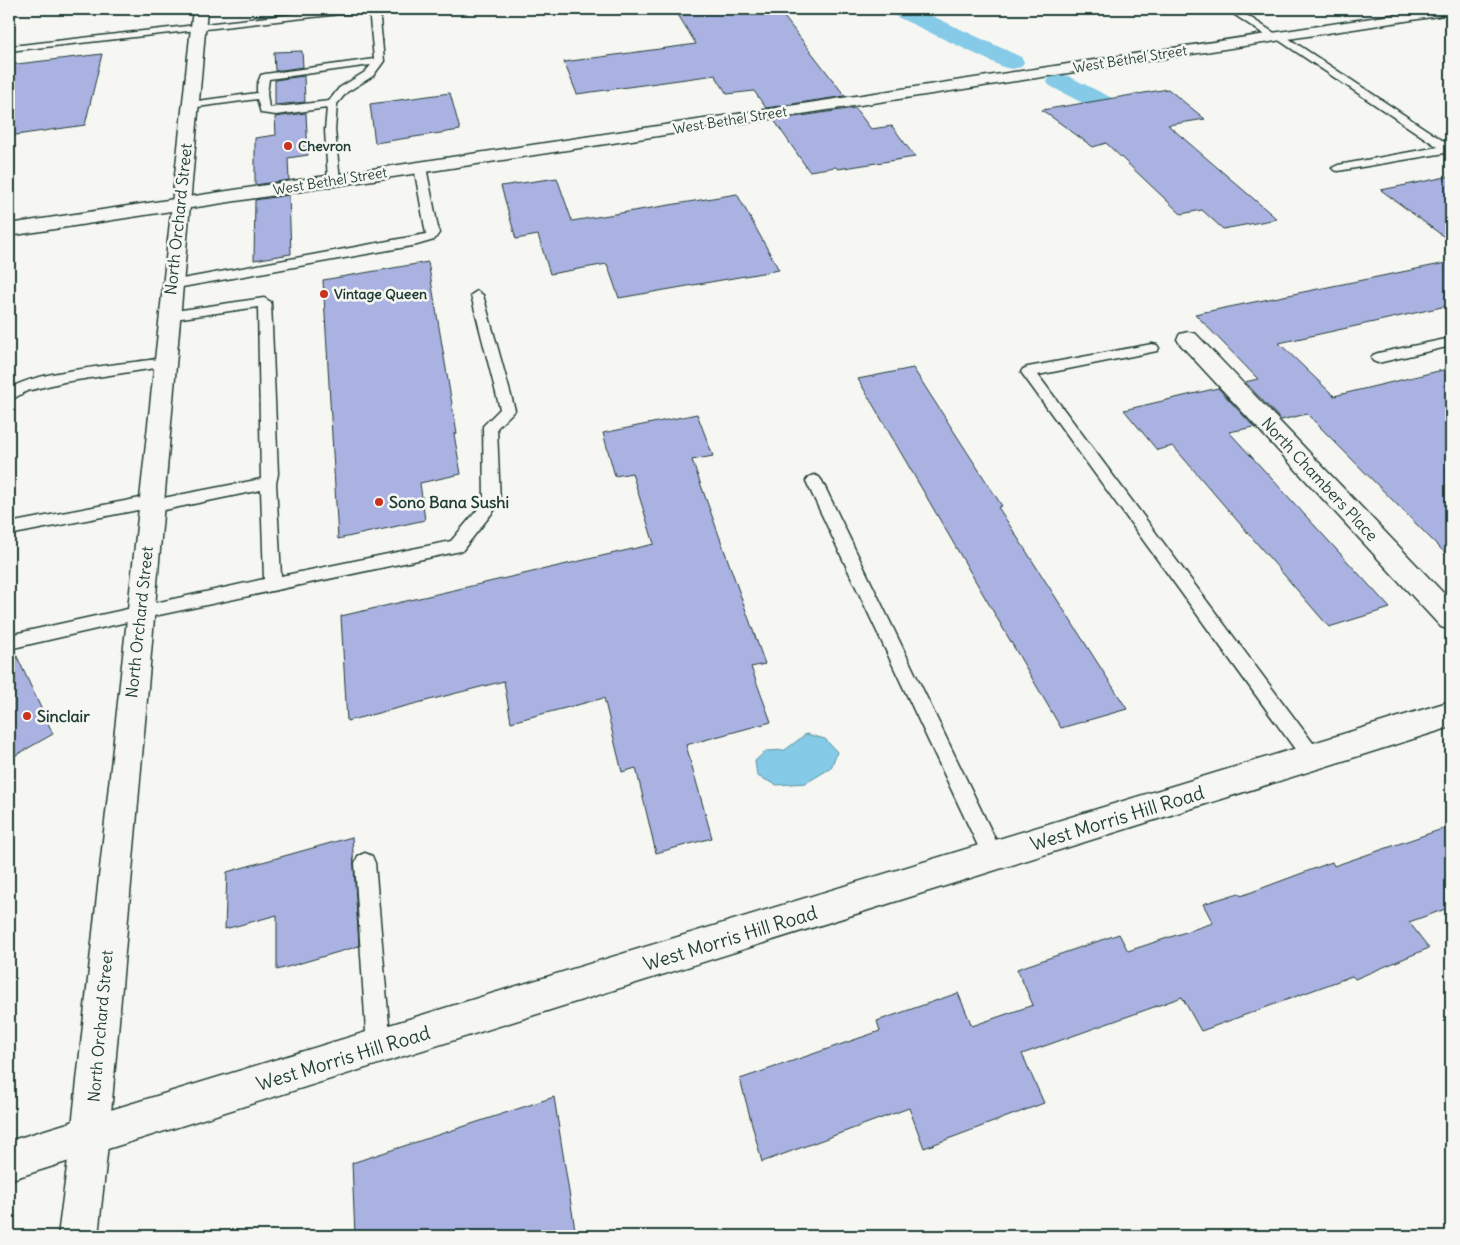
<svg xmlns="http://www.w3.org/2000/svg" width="1460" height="1245" font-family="Delius,sans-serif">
	<rect width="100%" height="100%" fill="#f6f6f2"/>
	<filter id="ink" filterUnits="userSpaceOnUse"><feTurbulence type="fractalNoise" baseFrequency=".02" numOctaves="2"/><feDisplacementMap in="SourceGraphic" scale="10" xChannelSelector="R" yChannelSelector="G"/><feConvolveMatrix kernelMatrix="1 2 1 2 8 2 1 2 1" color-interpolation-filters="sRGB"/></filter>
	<g filter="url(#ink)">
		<path fill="#85cae6" stroke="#5c929f" d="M 806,734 L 825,739 L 837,752 L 831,768 L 806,783 L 777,785 L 757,776 L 755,761 L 766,751 L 785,750 Z"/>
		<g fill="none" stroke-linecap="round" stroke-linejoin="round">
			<g fill="#85cae6" fill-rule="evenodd">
				<path d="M 888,9 L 917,9 L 1021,57 L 1024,62 L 1021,67 L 1012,69 L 1003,67 L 891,14 Z"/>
				<path d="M 1059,73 L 1068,76 L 1152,118 L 1156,124 L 1152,130 L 1143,132 L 1134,130 L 1050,86 L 1046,81 L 1050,76 Z"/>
			</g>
		</g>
		<g fill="#aab2e2" stroke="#1f3d34">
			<path d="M 712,9 L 778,9 L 845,96 L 766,108 L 754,91 L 727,94 L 715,75 L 577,94 L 564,62 L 696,44 L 677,13 Z"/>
			<path d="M 302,51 L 303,67 L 275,71 L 274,52 Z"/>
			<path d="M 102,54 L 85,125 L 9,136 L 9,65 Z"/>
			<path d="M 304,76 L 305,102 L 275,105 L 275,80 Z"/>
			<path d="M 1168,89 L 1205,119 L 1168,125 L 1277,219 L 1223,229 L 1202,210 L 1181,214 L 1106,143 L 1093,147 L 1042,110 Z"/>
			<path d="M 450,93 L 460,130 L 375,143 L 370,104 Z"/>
			<path d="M 855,108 L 871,129 L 892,126 L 915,157 L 838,169 L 836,167 L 809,171 L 774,120 Z"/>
			<path d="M 306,113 L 308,155 L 288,158 L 289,180 L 255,185 L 255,138 L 276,135 L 275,117 Z"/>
			<path d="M 1451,176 L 1451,242 L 1381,190 Z"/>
			<path d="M 557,178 L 572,221 L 737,194 L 779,270 L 619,298 L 607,264 L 550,274 L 538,235 L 516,239 L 501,186 Z"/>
			<path d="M 289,195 L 291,254 L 254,260 L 255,200 Z"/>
			<path d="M 428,262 L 457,434 L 454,434 L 461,474 L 420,483 L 425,520 L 338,539 L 323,280 Z"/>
			<path d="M 1451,262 L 1451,305 L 1279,343 L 1334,396 L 1451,368 L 1451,559 L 1307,414 L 1281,420 L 1245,382 L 1258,379 L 1195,314 Z"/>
			<path d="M 913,368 L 1002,506 L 998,507 L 1127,709 L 1061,728 L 858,379 Z"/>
			<path d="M 1218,388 L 1254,427 L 1229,432 L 1390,608 L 1329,627 L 1173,446 L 1157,450 L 1124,410 Z"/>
			<path d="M 697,414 L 713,456 L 692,460 L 765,664 L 751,667 L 771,722 L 686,745 L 712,838 L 656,853 L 636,768 L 622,772 L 604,698 L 511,722 L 504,681 L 347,721 L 341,616 L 654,544 L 632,473 L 615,476 L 603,433 Z"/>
			<path d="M 14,650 L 53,734 L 9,759 L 9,651 Z"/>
			<path d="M 1451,826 L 1451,907 L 1409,922 L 1429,948 L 1355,979 L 1352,976 L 1201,1031 L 1182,997 L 1022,1054 L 1044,1103 L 924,1148 L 909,1108 L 762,1162 L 740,1079 L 880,1031 L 877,1021 L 958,993 L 972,1026 L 1033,1005 L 1017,969 L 1119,934 L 1128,951 L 1213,923 L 1203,904 L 1239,893 L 1241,896 L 1332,862 L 1334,866 Z"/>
			<path d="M 352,837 L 359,946 L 277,970 L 277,915 L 225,929 L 227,872 Z"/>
			<path d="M 554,1097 L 576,1236 L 355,1236 L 352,1163 Z"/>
		</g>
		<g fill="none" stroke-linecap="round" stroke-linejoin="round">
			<defs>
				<g id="service">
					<path d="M 337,9 L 363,9 L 358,12 L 9,51 L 9,47 L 12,46 Z"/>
					<path d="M 369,9 L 379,9 L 384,61 L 373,76 L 347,92 L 337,104 L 335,130 L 340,181 L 338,183 L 334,184 L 328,181 L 325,130 L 327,108 L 276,115 L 261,113 L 257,99 L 190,108 L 185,105 L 190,102 L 257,93 L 257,85 L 261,75 L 265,74 L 374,59 ZM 371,65 L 365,72 L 339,88 L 329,101 L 269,108 L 267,94 L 269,79 Z"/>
					<path d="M 1226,9 L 1237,9 L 1276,34 L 1282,34 L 1451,146 L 1451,152 L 1338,171 L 1334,170 L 1332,168 L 1338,165 L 1438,147 L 1277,39 L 1271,39 Z"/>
					<path d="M 420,164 L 426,167 L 439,233 L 434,240 L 417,245 L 171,289 L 165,285 L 171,281 L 426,234 L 414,167 Z"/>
					<path d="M 477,291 L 483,295 L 515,410 L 497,428 L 500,503 L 462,551 L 456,552 L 140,619 L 9,649 L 9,635 L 264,579 L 261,490 L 150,513 L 143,509 L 9,535 L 9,523 L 151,496 L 158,499 L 261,479 L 258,307 L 168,320 L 163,319 L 161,316 L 168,312 L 264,298 L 271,302 L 278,474 L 276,483 L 281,576 L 451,541 L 484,502 L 483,426 L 500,409 L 471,295 Z"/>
					<path d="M 1451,338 L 1451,346 L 1378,363 L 1373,361 L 1371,358 L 1373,355 L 1378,353 Z"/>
					<path d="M 1152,344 L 1157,345 L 1159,348 L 1157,351 L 1038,375 L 1319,751 L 1322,757 L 1319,763 L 1312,766 L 1305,763 L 1021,372 L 1023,369 L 1028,367 Z"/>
					<path d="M 164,358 L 169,360 L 171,363 L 169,366 L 64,382 L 27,391 L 9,401 L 9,389 C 37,370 127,364 164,358 Z"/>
					<path d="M 814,475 L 819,477 L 822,481 L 1000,849 L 1003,856 L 1000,863 L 993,866 L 986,863 L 806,481 L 809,477 Z"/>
					<path d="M 365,853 L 372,856 L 375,863 L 391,1047 L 387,1055 L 379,1059 L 371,1055 L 367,1047 L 355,863 L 358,856 Z"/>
				</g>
				<g id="minor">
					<path d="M 1431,9 L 1451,9 L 1451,14 L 9,236 L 9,224 Z"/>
					<path d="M 1188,332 L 1196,334 L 1451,601 L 1451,630 L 1441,627 L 1180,344 L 1177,339 L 1180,334 Z"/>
					<path d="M 1451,701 L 1451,727 L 9,1180 L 9,1141 Z"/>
				</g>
				<path id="secondary" d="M 193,9 L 207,9 L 109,1136 L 98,1236 L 58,1236 L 71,1136 Z"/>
			</defs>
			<use href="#service" stroke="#1f3d34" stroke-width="3"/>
			<use href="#minor" stroke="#1f3d34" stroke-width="3"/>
			<use href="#secondary" stroke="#1f3d34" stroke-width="3"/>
			<use href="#service" fill="#f6f6f2" fill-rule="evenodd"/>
			<use href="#minor" fill="#f6f6f2" fill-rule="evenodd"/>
			<use href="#secondary" fill="#f6f6f2" fill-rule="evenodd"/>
		</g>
	</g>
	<g fill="#c8321e" stroke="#f6f6f2" stroke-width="2">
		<circle cx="288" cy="146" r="5"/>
		<circle cx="324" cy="294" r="5"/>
		<circle cx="379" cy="502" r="5"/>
		<circle cx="27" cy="716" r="5"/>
	</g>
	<g text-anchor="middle" stroke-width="5" stroke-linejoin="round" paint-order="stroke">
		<g font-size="14" fill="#1f3d34" stroke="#f6f6f2">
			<text transform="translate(1130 59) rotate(-9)" y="5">West Bethel Street</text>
			<text transform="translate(730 120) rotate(-9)" y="5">West Bethel Street</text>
			<text transform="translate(330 181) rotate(-9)" y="5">West Bethel Street</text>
		</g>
		<g font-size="14" font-weight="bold" fill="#1f3d34" stroke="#f6f6f2" text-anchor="start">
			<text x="298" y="151">Chevron</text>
			<text x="334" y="299">Vintage Queen</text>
		</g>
		<g font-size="16" fill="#1f3d34" stroke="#f6f6f2">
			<text transform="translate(178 219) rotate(-84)" y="6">North Orchard Street</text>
			<text transform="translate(1320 479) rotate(47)" y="6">North Chambers Place</text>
			<text transform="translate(139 622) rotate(-84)" y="6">North Orchard Street</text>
			<text transform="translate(100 1026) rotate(-85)" y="6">North Orchard Street</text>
		</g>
		<g font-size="16" font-weight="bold" fill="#1f3d34" stroke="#f6f6f2" text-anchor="start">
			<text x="389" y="508">Sono Bana Sushi</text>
			<text x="37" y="722">Sinclair</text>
		</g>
		<g font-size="19" fill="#1f3d34" stroke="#f6f6f2">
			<text transform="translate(1117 818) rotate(-17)" y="7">West Morris Hill Road</text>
			<text transform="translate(730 938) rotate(-17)" y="7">West Morris Hill Road</text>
			<text transform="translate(343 1058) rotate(-17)" y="7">West Morris Hill Road</text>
		</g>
	</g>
	<rect width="1460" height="1245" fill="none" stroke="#f6f6f2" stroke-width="30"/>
	<rect x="15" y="15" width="1430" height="1215" fill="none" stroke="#1f3d34" stroke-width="2" filter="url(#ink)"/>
</svg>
